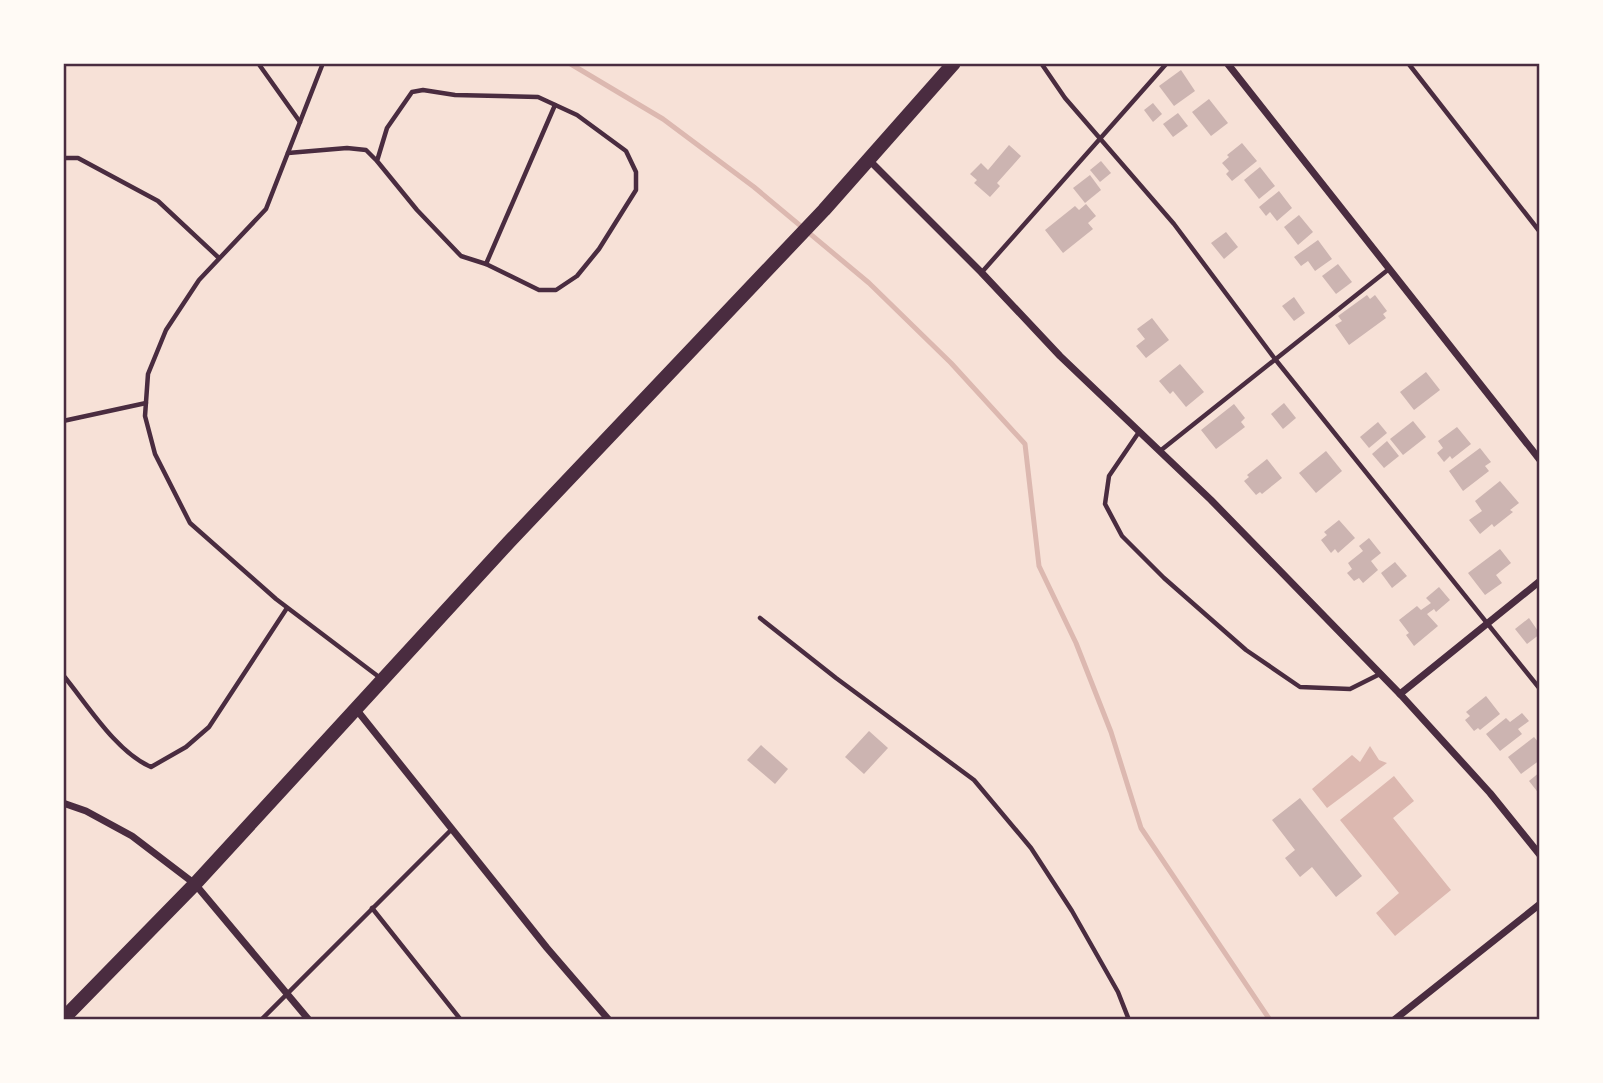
<svg xmlns="http://www.w3.org/2000/svg" width="1603" height="1083" font-family="'Fira Sans',sans-serif">
	<rect width="100%" height="100%" fill="#f7e1d7"/>
	<g fill="#dcb8b0">
		<path d="M 1370,746 L 1379,760 L 1387,763 L 1327,808 L 1312,789 L 1352,755 L 1360,762 Z"/>
		<path d="M 1394,776 L 1414,801 L 1393,818 L 1451,890 L 1395,936 L 1376,913 L 1399,893 L 1340,820 Z"/>
	</g>
	<g fill="none" stroke-linecap="round" stroke-linejoin="round">
		<path stroke="#dcb8b0" stroke-width="5" d="M 569,63 L 663,119 L 754,187 L 869,283 L 951,363 L 1025,444 L 1039,566 L 1076,643 L 1111,732 L 1141,828 L 1270,1020"/>
	</g>
	<g fill="#ccb4b1">
		<path d="M 1181,70 L 1195,91 L 1174,106 L 1159,86 Z"/>
		<path d="M 1209,99 L 1228,123 L 1211,136 L 1192,112 Z"/>
		<path d="M 1153,103 L 1162,114 L 1153,122 L 1144,110 Z"/>
		<path d="M 1178,113 L 1188,126 L 1173,137 L 1163,124 Z"/>
		<path d="M 1242,143 L 1257,161 L 1232,181 L 1226,174 L 1229,171 L 1222,163 L 1229,157 L 1227,155 Z"/>
		<path d="M 1009,145 L 1021,156 L 997,183 L 1000,186 L 990,197 L 974,183 L 977,180 L 970,174 L 981,163 L 988,170 Z"/>
		<path d="M 1101,161 L 1111,173 L 1100,182 L 1090,170 Z"/>
		<path d="M 1260,167 L 1275,186 L 1259,199 L 1244,180 Z"/>
		<path d="M 1090,175 L 1101,190 L 1085,203 L 1073,188 Z"/>
		<path d="M 1279,191 L 1292,208 L 1277,221 L 1270,212 L 1266,216 L 1259,207 Z"/>
		<path d="M 1086,204 L 1096,216 L 1088,223 L 1093,229 L 1063,253 L 1045,230 L 1075,206 L 1079,210 Z"/>
		<path d="M 1299,215 L 1313,232 L 1298,245 L 1284,227 Z"/>
		<path d="M 1226,232 L 1238,247 L 1224,259 L 1211,243 Z"/>
		<path d="M 1318,240 L 1332,259 L 1315,271 L 1308,261 L 1301,266 L 1294,257 Z"/>
		<path d="M 1338,264 L 1352,282 L 1336,294 L 1322,276 Z"/>
		<path d="M 1367,295 L 1370,299 L 1375,295 L 1387,311 L 1383,314 L 1386,318 L 1349,345 L 1335,325 L 1342,321 L 1338,316 Z"/>
		<path d="M 1294,297 L 1305,313 L 1294,321 L 1282,306 Z"/>
		<path d="M 1152,318 L 1169,340 L 1146,358 L 1136,346 L 1145,339 L 1137,329 Z"/>
		<path d="M 1180,364 L 1204,392 L 1186,407 L 1173,391 L 1170,394 L 1159,381 Z"/>
		<path d="M 1426,372 L 1440,390 L 1414,410 L 1400,392 Z"/>
		<path d="M 1284,403 L 1296,418 L 1283,429 L 1271,414 Z"/>
		<path d="M 1234,404 L 1245,418 L 1241,422 L 1245,427 L 1216,449 L 1201,430 Z"/>
		<path d="M 1413,421 L 1426,437 L 1403,455 L 1390,439 Z"/>
		<path d="M 1378,422 L 1387,433 L 1369,448 L 1360,437 Z"/>
		<path d="M 1457,427 L 1471,444 L 1452,459 L 1450,456 L 1444,462 L 1437,453 L 1443,448 L 1438,441 Z"/>
		<path d="M 1387,441 L 1399,456 L 1384,468 L 1372,454 Z"/>
		<path d="M 1480,448 L 1491,462 L 1485,466 L 1489,471 L 1463,491 L 1449,471 Z"/>
		<path d="M 1326,451 L 1342,471 L 1316,493 L 1299,473 Z"/>
		<path d="M 1267,459 L 1282,478 L 1262,494 L 1260,492 L 1256,495 L 1244,481 L 1249,477 L 1247,475 Z"/>
		<path d="M 1500,481 L 1519,503 L 1510,510 L 1513,512 L 1494,527 L 1492,524 L 1480,534 L 1469,520 L 1482,511 L 1475,501 Z"/>
		<path d="M 1339,520 L 1355,538 L 1338,553 L 1335,549 L 1331,553 L 1321,540 L 1327,535 L 1324,532 Z"/>
		<path d="M 1369,538 L 1381,553 L 1371,561 L 1378,570 L 1363,583 L 1359,578 L 1354,581 L 1347,573 L 1352,569 L 1348,563 L 1363,551 L 1359,546 Z"/>
		<path d="M 1500,549 L 1511,563 L 1496,575 L 1502,583 L 1485,595 L 1468,573 Z"/>
		<path d="M 1395,562 L 1407,576 L 1392,588 L 1381,573 Z"/>
		<path d="M 1439,587 L 1450,600 L 1436,612 L 1434,609 L 1427,614 L 1438,626 L 1414,646 L 1406,635 L 1409,633 L 1399,620 L 1417,606 L 1421,610 L 1431,603 L 1426,598 Z"/>
		<path d="M 1529,618 L 1540,634 L 1527,644 L 1515,629 Z"/>
		<path d="M 1486,696 L 1500,714 L 1480,730 L 1478,728 L 1474,731 L 1465,720 L 1470,716 L 1466,712 Z"/>
		<path d="M 1522,713 L 1529,721 L 1518,729 L 1522,734 L 1500,751 L 1486,734 L 1506,718 L 1510,722 Z"/>
		<path d="M 869,731 L 888,748 L 864,774 L 845,757 Z"/>
		<path d="M 1534,737 L 1540,744 L 1540,760 L 1521,774 L 1508,757 Z"/>
		<path d="M 761,745 L 788,769 L 775,784 L 747,760 Z"/>
		<path d="M 1540,772 L 1540,795 L 1529,781 Z"/>
		<path d="M 1300,798 L 1362,876 L 1336,897 L 1312,867 L 1300,877 L 1285,858 L 1295,850 L 1272,820 Z"/>
	</g>
	<g fill="none" stroke-linecap="round" stroke-linejoin="round">
		<g stroke="#4a2c40" stroke-width="4.5">
			<path d="M 258,63 L 300,122"/>
			<path d="M 323,63 L 266,209 L 199,280 L 166,330 L 148,374 L 145,416 L 155,454 L 190,523 L 276,599 L 379,677"/>
			<path d="M 1041,63 L 1065,98 L 1174,224 L 1275,359 L 1540,689"/>
			<path d="M 1408,63 L 1540,232"/>
			<path d="M 288,153 L 347,148 L 366,150 L 377,161 L 417,210 L 461,256 L 486,264 L 539,290 L 556,290 L 577,276 L 599,249 L 636,190 L 636,172 L 626,151 L 577,115 L 538,97 L 455,95 L 423,90 L 412,92 L 387,128 L 377,161"/>
			<path d="M 63,158 L 78,158 L 158,201 L 219,258"/>
			<path d="M 486,264 L 555,105"/>
			<path d="M 982,272 L 1167,63"/>
			<path d="M 63,421 L 146,403"/>
			<path d="M 1139,432 L 1109,476 L 1105,504 L 1122,536 L 1164,578 L 1246,650 L 1300,687 L 1350,689 L 1380,674"/>
			<path d="M 1160,451 L 1389,269"/>
			<path d="M 760,618 L 836,678 L 974,780 L 1031,848 L 1072,911 L 1118,992 L 1129,1020"/>
			<path d="M 63,675 C 87,704 116,752 151,767 L 186,747 L 209,727 L 287,608"/>
			<path d="M 372,908 L 461,1020"/>
			<path d="M 261,1020 L 452,829"/>
		</g>
		<g stroke="#4a2c40" stroke-width="7">
			<path d="M 1227,63 L 1540,460"/>
			<path d="M 868,159 L 981,272 L 1060,356 L 1211,500 L 1400,694 L 1490,793 L 1540,855"/>
			<path d="M 1400,694 L 1540,581"/>
			<path d="M 356,709 L 547,948 L 609,1020"/>
			<path d="M 63,803 L 86,811 L 132,836 L 195,884 L 309,1020"/>
			<path d="M 1394,1020 L 1540,904"/>
		</g>
		<path stroke="#4a2c40" stroke-width="14" d="M 63,1019 L 195,884 L 509,542 L 824,210 L 954,63"/>
	</g>
	<rect width="1603" height="1083" fill="none" stroke="#fffaf5" stroke-width="130"/>
	<rect x="65" y="65" width="1473" height="953" fill="none" stroke="#4a2c40" stroke-width="2.5"/>
</svg>
